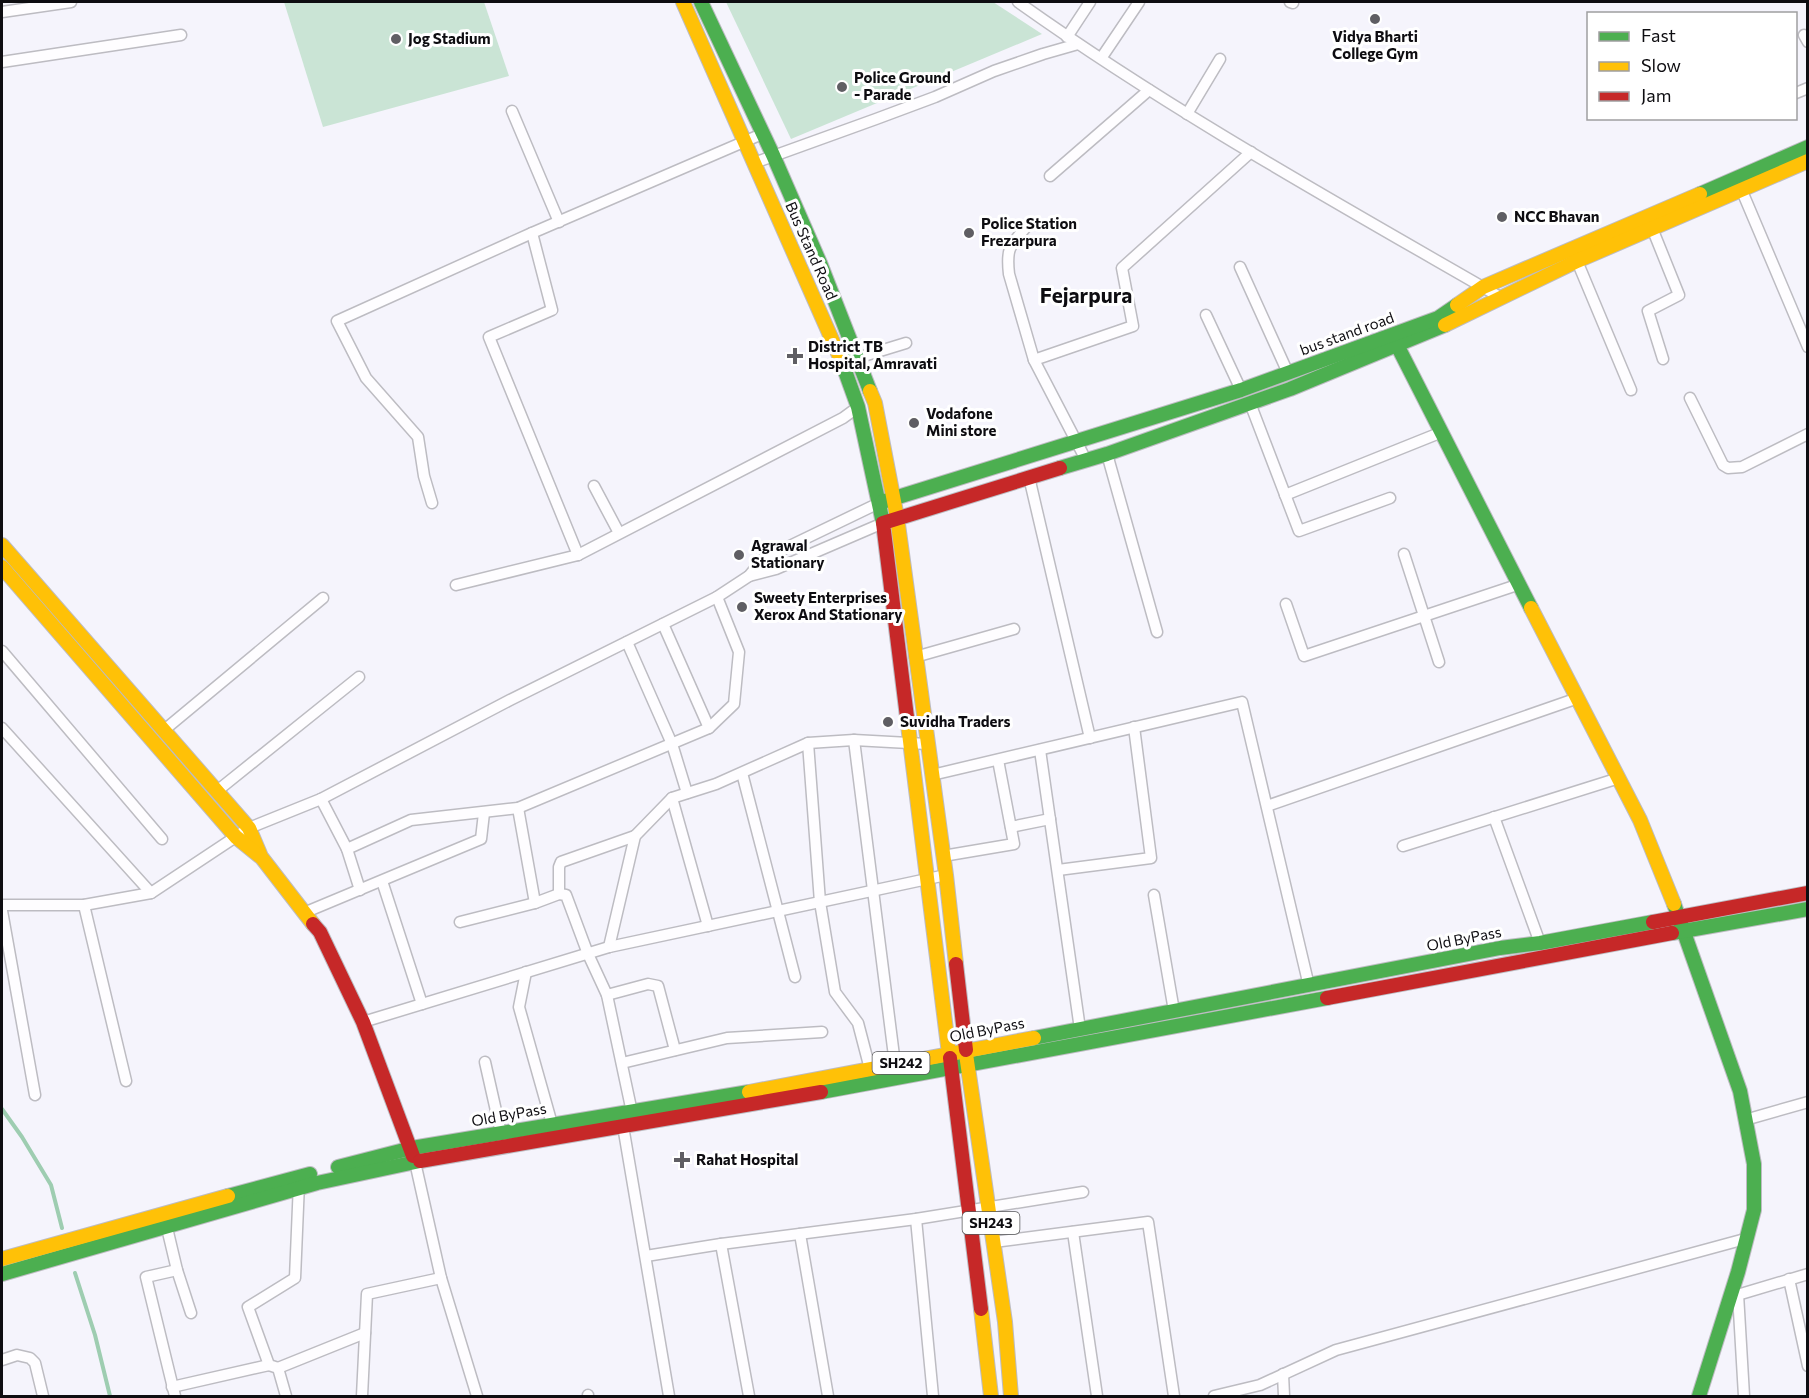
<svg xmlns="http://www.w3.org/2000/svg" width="1809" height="1398" font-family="Commissioner,sans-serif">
	<rect width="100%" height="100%" fill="#f5f4fc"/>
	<g fill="#cae4d5">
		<path d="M 284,2 L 484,2 L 509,76 L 323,127 Z"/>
		<path d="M 726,2 L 993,2 L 1042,34 L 791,139 Z"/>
	</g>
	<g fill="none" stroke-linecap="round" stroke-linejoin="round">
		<g stroke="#9ecdb1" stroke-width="4">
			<path d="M 2,1109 L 22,1137 L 51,1185 L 62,1228"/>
			<path d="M 75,1273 L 95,1335 L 110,1396"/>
		</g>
		<defs>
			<g id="street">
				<path d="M 1018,2 C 1171,111 1337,203 1500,297"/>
				<path d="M 1290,2 L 1293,3"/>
				<path d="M 2,12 L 71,2"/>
				<path d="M 1804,35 L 1808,42"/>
				<path d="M 1067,37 L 1090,2"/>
				<path d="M 1102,57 L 1139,2"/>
				<path d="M 2,62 L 181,35"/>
				<path d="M 1796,93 L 1808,88"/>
				<path d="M 512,111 L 559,222"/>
				<path d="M 1187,114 L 1220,59"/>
				<path d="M 754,163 L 876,119 L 935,97 L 994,71 L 1043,54 L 1078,44"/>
				<path d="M 1050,176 L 1149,90"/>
				<path d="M 1739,184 L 1808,347"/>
				<path d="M 1026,227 C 1010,246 1006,248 1009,274 L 1034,360 L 1086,460"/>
				<path d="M 1652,228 L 1679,295 L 1648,311 L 1663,359"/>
				<path d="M 1577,261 L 1631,390"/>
				<path d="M 1240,267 L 1288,373"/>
				<path d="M 1206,315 L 1241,390"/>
				<path d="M 857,358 L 906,343"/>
				<path d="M 1034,360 L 1133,326 L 1122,268 L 1251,152"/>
				<path d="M 1690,398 L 1723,465 L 1728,468 L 1742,467 L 1808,434"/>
				<path d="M 1250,403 L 1299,531 L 1390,498"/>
				<path d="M 1107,454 L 1157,632"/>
				<path d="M 1029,477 L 1090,738"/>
				<path d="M 594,486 L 619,533"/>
				<path d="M 1285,495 L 1442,432"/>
				<path d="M 432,503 L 424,476 L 418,437 L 366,378 L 337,321 L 532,233"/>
				<path d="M 1404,554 L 1439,662"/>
				<path d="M 578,555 L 489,337 L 552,310 L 532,233 L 762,134"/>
				<path d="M 749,576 L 776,569 L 883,523"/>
				<path d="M 456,585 L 578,555 L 843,418 L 858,407"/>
				<path d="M 1286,604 L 1304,656 L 1520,584"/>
				<path d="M 663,624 L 709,728"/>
				<path d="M 627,642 L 672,744 L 687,793"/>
				<path d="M 2,651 L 162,839"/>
				<path d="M 915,657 L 1014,629"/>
				<path d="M 2,728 L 151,893"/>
				<path d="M 163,731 L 323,598"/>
				<path d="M 854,740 L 895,1064"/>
				<path d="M 808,743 L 820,902 L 835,992 L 858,1023 L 870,1069"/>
				<path d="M 1040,750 L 1080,1029"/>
				<path d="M 742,773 L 795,977"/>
				<path d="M 932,775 L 1242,702 L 1309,986"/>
				<path d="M 217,791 L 359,677"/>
				<path d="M 672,798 L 708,926"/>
				<path d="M 321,799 L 347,849 L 360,890"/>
				<path d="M 1267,806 L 1578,698"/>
				<path d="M 518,808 L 535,903"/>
				<path d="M 1494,817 L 1540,943"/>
				<path d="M 1011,827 L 1050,819"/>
				<path d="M 1403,846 L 1619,778"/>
				<path d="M 347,849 L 411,820 L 518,808 L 709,728 L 734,704 L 739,652 L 717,597"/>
				<path d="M 943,856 L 1014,844 L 998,760"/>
				<path d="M 1058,870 L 1151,858 L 1134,727"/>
				<path d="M 382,881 L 422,1004"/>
				<path d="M 559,894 L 559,867 L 561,862 L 635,836"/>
				<path d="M 1154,895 L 1174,1011"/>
				<path d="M 2,905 L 84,905 L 151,893 L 249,828 L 321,799 L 510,700 L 717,597 L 749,576 L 761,561 L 767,557 L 879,503"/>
				<path d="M 84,905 L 126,1081"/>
				<path d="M 2,911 L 35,1095"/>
				<path d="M 306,912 L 481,839 L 484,813"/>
				<path d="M 460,922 L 535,903 L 559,894 L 566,895 L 588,954 L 607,995 L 633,1117"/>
				<path d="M 609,947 L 635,836 L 672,798 L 716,784 L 808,743 L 854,740 L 927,744"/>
				<path d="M 526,972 L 519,1007 L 552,1124"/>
				<path d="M 607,995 L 648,984 L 658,986 L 675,1050"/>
				<path d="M 363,1022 L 609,947 L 946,875"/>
				<path d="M 485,1062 L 501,1133"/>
				<path d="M 622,1063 L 727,1038 L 822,1032"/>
				<path d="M 1745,1120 L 1808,1102"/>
				<path d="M 623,1126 L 669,1396"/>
				<path d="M 415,1162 L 441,1278 L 477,1396"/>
				<path d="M 916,1219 L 933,1396"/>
				<path d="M 167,1228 L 177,1270 L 191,1313"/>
				<path d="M 1073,1232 L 1097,1396"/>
				<path d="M 800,1234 L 828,1396"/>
				<path d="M 994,1242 L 1148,1222 L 1174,1396"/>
				<path d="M 721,1244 L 749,1396"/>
				<path d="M 646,1256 L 721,1244 L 916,1219 L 1083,1192"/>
				<path d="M 1789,1279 L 1808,1366"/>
				<path d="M 1738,1294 L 1744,1396"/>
				<path d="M 1734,1296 L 1808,1274"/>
				<path d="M 2,1360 L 17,1355 L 30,1358 L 35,1363 L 43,1396"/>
				<path d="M 278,1368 L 365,1333"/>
				<path d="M 1283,1374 L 1284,1396"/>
				<path d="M 172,1387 L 269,1365"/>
				<path d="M 588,1395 L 588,1396"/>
				<path d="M 175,1396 L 146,1277 L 177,1270"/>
				<path d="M 286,1396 L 278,1368 L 269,1365 L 248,1307 L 295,1278 L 299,1183"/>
				<path d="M 362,1396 L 367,1294 L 441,1278"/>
				<path d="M 1214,1396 L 1260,1385 L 1336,1350 L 1745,1239"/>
			</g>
			<g id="fast">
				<path d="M 701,2 L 773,155 L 820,263 L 870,391"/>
				<path d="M 1700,194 L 1808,147"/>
				<path d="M 1397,345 L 1531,608"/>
				<path d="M 841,360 L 858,407 L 883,523"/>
				<path d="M 1060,468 L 1107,454 L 1290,389 L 1445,325"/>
				<path d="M 882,502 L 1241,390 L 1438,318 L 1457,305"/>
				<path d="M 1674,904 L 1740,1091 L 1754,1164 L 1754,1210 L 1738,1272 L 1699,1396"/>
				<path d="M 1672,933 L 1808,909"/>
				<path d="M 1034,1038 L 1500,948 L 1540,943 L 1653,922"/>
				<path d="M 821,1092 L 1327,998"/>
				<path d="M 338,1167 L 412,1148 L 749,1092"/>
				<path d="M 228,1196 L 310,1174"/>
				<path d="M 2,1274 L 317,1183 L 420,1161"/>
			</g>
			<g id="slow">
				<path d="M 683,2 L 841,360"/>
				<path d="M 1457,305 L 1483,287 L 1700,194"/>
				<path d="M 1445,325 L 1577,261 L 1808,161"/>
				<path d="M 870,391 L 875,403 L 897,517"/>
				<path d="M 897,517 L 946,875 L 956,964"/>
				<path d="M 2,545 L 249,828 L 260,854"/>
				<path d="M 2,567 L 236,837 L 262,858 L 313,924"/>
				<path d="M 1531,608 L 1640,820 L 1674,904"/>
				<path d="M 907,717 L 949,1054"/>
				<path d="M 966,1054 L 1005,1322 L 1011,1396"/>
				<path d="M 749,1092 L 1034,1038"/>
				<path d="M 2,1259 L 228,1196"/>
				<path d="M 981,1309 L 991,1396"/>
			</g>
			<g id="jam">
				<path d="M 907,717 L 883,523 L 1060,468"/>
				<path d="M 1653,922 L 1808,893"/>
				<path d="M 313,924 L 320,932 L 363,1022 L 413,1156"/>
				<path d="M 956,964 L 966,1050"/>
				<path d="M 1327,998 L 1672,933"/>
				<path d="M 950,1058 L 981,1309"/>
				<path d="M 420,1161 L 821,1092"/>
			</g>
		</defs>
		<use href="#street" stroke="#bdbcc2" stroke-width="13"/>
		<use href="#fast" stroke="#bdbcc2" stroke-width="16"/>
		<use href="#slow" stroke="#bdbcc2" stroke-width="16"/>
		<use href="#jam" stroke="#bdbcc2" stroke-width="16"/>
		<use href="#street" stroke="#fefdff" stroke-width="10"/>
		<use href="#fast" stroke="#4caf50" stroke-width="14"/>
		<use href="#slow" stroke="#ffc107" stroke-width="14"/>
		<use href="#jam" stroke="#c62828" stroke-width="14"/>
	</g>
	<g fill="#5f5e63" stroke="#fff" stroke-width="2">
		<circle cx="1375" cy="19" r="6"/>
		<circle cx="396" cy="39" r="6"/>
		<circle cx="842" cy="87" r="6"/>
		<circle cx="1502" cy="217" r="6"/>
		<circle cx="969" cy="233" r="6"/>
		<path d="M792 347h6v6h6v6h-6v6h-6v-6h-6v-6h6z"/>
		<circle cx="914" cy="423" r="6"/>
		<circle cx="739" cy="555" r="6"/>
		<circle cx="742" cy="607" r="6"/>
		<circle cx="888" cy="722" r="6"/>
		<path d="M679 1151h6v6h6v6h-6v6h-6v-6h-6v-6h6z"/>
	</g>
	<g text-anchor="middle" stroke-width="6" stroke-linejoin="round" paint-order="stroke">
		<g fill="#fff" stroke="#565658" stroke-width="1.5">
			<rect x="872.5" y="1052" width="57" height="22" rx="4.5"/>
			<rect x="962.5" y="1212" width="57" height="22" rx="4.5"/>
		</g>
		<g font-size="14" font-weight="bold" fill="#0e0d11">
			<text x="901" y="1068">SH242</text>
			<text x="991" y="1228">SH243</text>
		</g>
		<g font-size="15" font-weight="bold" fill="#0e0d11" stroke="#fff" text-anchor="start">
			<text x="1375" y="42" text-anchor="middle">Vidya Bharti<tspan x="1375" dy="17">College Gym</tspan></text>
			<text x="408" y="44">Jog Stadium</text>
			<text x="854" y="83">Police Ground<tspan x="854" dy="17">- Parade</tspan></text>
			<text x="1514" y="222">NCC Bhavan</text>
			<text x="981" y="229">Police Station<tspan x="981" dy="17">Frezarpura</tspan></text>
			<text x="808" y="352">District TB<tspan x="808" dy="17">Hospital, Amravati</tspan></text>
			<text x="926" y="419">Vodafone<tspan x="926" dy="17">Mini store</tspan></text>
			<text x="751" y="551">Agrawal<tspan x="751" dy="17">Stationary</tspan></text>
			<text x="754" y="603">Sweety Enterprises<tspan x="754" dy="17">Xerox And Stationary</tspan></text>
			<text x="900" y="727">Suvidha Traders</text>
			<text x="696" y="1165">Rahat Hospital</text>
		</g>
		<g font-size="15" fill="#0e0d11" stroke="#fff">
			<text transform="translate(811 251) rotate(66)" y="5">Bus Stand Road</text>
			<text transform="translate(1347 334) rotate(-20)" y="5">bus stand road</text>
			<text transform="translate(1464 939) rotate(-11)" y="5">Old ByPass</text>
			<text transform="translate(987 1030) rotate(-11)" y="5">Old ByPass</text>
			<text transform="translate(509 1115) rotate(-10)" y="5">Old ByPass</text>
		</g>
		<g font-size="21" font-weight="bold" fill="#0e0d11" stroke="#fff">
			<text x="1086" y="303">Fejarpura</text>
		</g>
	</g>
	<rect width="1809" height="1398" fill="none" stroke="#0e0d11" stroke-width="6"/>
	<rect x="1587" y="12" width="210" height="108" fill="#ffffff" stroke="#9f9ea0" stroke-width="1.5"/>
	<rect x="1599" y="32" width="30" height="9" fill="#4caf50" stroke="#9f9ea0" stroke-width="1.5"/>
	<text x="1641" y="42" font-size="18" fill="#0e0d11">Fast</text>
	<rect x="1599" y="62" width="30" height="9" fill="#ffc107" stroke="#9f9ea0" stroke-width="1.5"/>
	<text x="1641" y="72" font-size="18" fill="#0e0d11">Slow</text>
	<rect x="1599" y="92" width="30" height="9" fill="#c62828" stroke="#9f9ea0" stroke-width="1.5"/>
	<text x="1641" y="102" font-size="18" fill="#0e0d11">Jam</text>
</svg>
